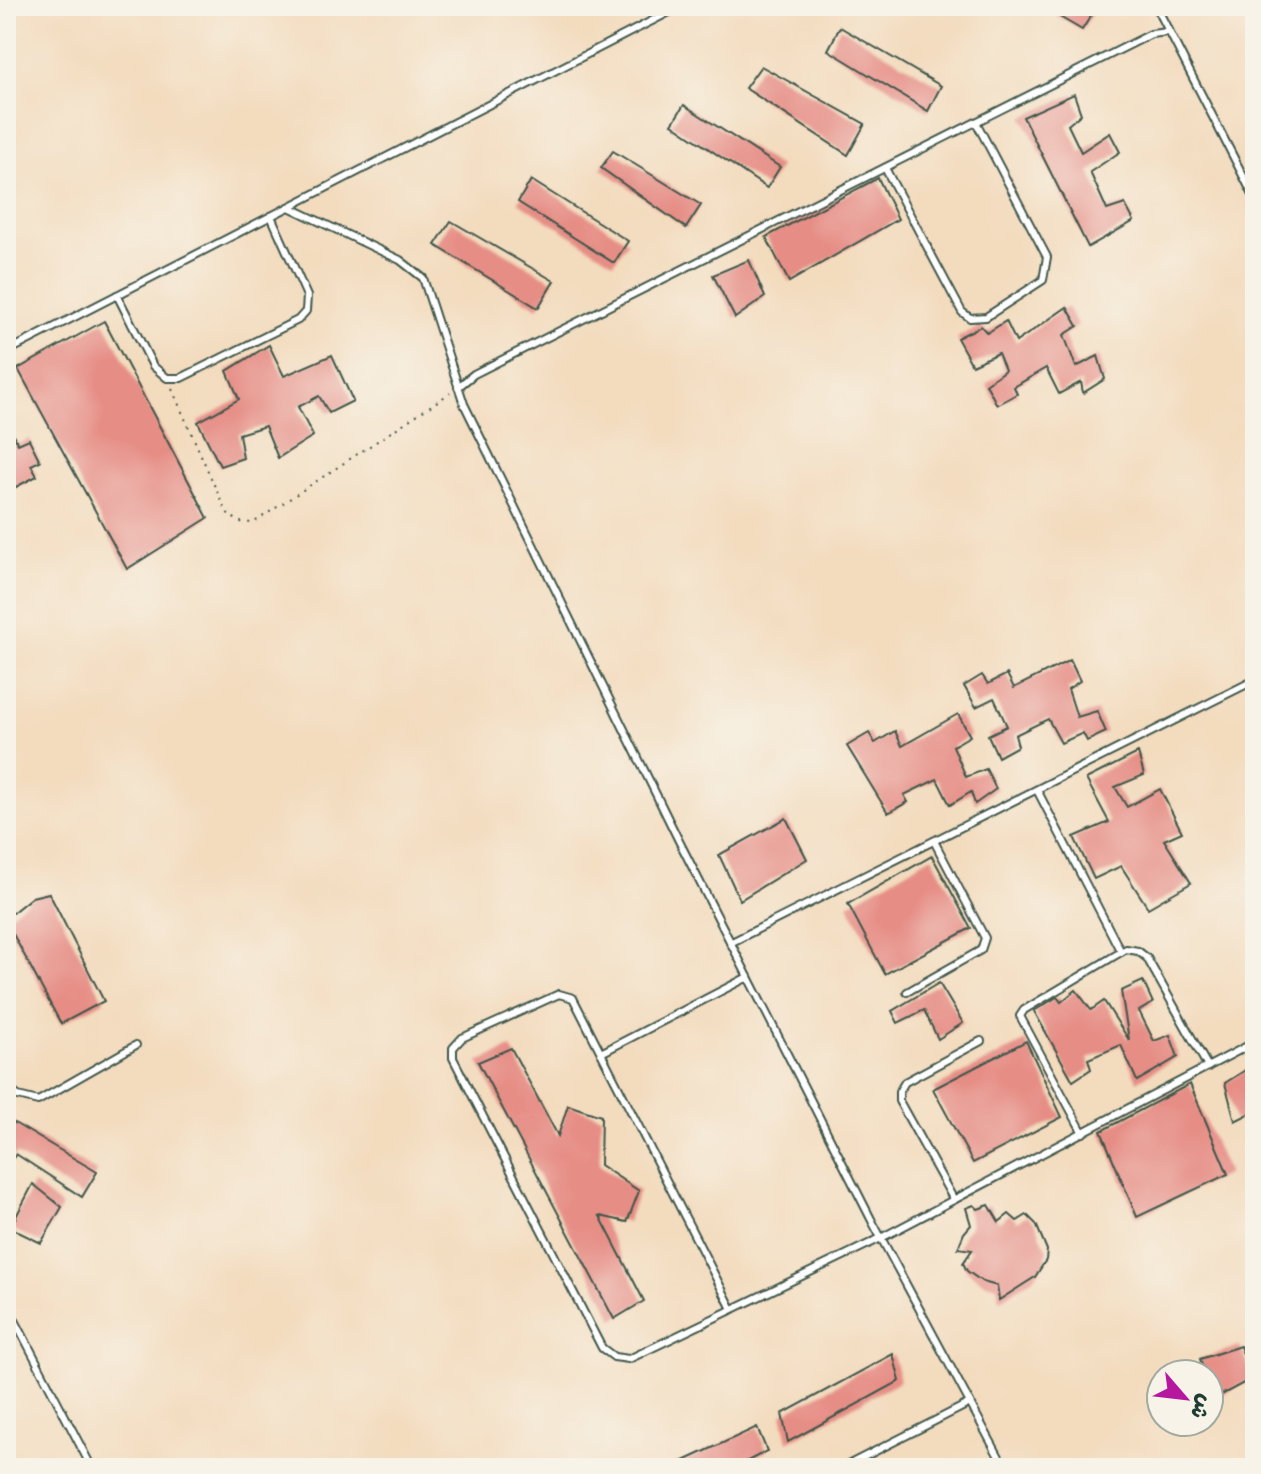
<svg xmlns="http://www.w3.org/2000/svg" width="1261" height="1474" font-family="Caveat,'Playpen Sans Arabic',sans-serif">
	<rect width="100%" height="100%" fill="#f7f3e8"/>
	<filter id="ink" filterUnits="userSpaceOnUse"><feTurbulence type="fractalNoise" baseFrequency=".0125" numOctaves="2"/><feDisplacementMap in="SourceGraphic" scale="16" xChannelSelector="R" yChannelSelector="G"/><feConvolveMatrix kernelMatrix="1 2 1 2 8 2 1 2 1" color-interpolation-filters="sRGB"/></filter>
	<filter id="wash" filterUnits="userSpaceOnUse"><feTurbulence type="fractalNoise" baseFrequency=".006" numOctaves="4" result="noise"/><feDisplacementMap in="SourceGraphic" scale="32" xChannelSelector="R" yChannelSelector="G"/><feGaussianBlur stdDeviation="1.8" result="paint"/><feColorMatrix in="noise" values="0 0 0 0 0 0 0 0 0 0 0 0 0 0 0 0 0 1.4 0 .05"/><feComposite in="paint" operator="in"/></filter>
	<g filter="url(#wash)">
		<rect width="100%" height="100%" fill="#f3dbbe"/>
		<g id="blocks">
			<g fill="#e68e86">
				<path d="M 1041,6 L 1097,6 L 1082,30 Z"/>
				<path d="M 840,27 L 941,86 L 928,111 L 828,50 Z"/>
				<path d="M 761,66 L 865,124 L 848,155 L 745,88 Z"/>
				<path d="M 1074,94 L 1081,114 L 1068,125 L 1081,152 L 1110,133 L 1120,152 L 1090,172 L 1107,210 L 1125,204 L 1134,221 L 1088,247 L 1023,117 Z"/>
				<path d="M 684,105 L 780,167 L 767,188 L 672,124 Z"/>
				<path d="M 613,151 L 701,205 L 686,228 L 601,168 Z"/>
				<path d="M 878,178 L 898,219 L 789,282 L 766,237 Z"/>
				<path d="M 531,180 L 628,241 L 614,263 L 518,202 Z"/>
				<path d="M 451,221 L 554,281 L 538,308 L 435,245 Z"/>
				<path d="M 749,260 L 765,297 L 735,318 L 713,275 Z"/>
				<path d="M 1067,307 L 1078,326 L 1064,335 L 1076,367 L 1098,356 L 1105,379 L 1083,393 L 1081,382 L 1059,394 L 1046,368 L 1014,387 L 1017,394 L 997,405 L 986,384 L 1005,370 L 998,353 L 972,365 L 957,338 L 981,326 L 987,333 L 1006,321 L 1016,342 Z"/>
				<path d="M 104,321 L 208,518 L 127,569 L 18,369 Z"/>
				<path d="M 269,345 L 284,376 L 332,355 L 353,401 L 329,413 L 319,396 L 298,407 L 313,436 L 278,458 L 265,426 L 239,434 L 243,458 L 220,466 L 198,422 L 239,399 L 227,371 Z"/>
				<path d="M 6,421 L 18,444 L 29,439 L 40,461 L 31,465 L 37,476 L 6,492 Z"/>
				<path d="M 1070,660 L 1080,681 L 1068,689 L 1077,717 L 1097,711 L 1106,732 L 1087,741 L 1083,733 L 1061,743 L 1048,719 L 1015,735 L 1018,746 L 998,757 L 988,735 L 1007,726 L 994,698 L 976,707 L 964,686 L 982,675 L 988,684 L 1007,674 L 1014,688 Z"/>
				<path d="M 958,714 L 970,736 L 953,746 L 966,777 L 986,769 L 996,789 L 975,804 L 971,792 L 950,805 L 937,779 L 904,795 L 908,802 L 888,813 L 847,746 L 869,733 L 875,743 L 895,731 L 902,746 Z"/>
				<path d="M 1138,753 L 1144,775 L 1115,787 L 1127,807 L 1160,789 L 1182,832 L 1164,840 L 1191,883 L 1148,908 L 1121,866 L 1094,879 L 1074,837 L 1109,822 L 1086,779 Z"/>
				<path d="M 786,818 L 807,859 L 740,900 L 719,855 Z"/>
				<path d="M 932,856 L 971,928 L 885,974 L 848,904 Z"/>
				<path d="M 49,893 L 104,1001 L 61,1024 L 6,921 L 6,918 L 32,897 Z"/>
				<path d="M 1143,981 L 1153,1003 L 1139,1011 L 1154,1041 L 1170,1035 L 1178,1057 L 1137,1081 L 1121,1045 L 1088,1059 L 1091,1069 L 1073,1081 L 1034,1011 L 1057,997 L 1061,1002 L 1076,990 L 1091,1010 L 1104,1001 L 1129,1040 L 1121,991 Z"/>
				<path d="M 939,983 L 963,1023 L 938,1039 L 924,1010 L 898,1023 L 892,1011 Z"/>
				<path d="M 1026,1041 L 1062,1117 L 973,1163 L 933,1089 Z"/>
				<path d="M 511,1048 L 558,1136 L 568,1105 L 601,1116 L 600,1165 L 639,1191 L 627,1222 L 600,1216 L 644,1301 L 614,1319 L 478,1062 Z"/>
				<path d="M 1252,1066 L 1255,1076 L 1255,1111 L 1235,1121 L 1225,1083 Z"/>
				<path d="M 1190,1084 L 1228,1174 L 1137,1217 L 1101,1131 Z"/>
				<path d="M 6,1118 L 97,1172 L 82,1197 L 16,1154 L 6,1168 Z"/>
				<path d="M 33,1184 L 62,1207 L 41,1243 L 10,1228 Z"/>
				<path d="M 974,1205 L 978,1209 L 989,1205 L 999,1222 L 1009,1214 L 1017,1221 L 1027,1215 L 1036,1224 L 1047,1250 L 1046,1260 L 1035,1277 L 999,1300 L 997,1286 L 983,1282 L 967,1271 L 963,1263 L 972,1250 L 958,1248 L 964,1233 L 971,1225 L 966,1208 Z"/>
				<path d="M 1240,1346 L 1253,1378 L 1214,1399 L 1209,1384 L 1209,1374 L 1205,1374 L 1200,1359 Z"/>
				<path d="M 893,1354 L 900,1381 L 788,1442 L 782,1414 Z"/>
				<path d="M 757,1427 L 767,1451 L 734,1468 L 669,1468 Z"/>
			</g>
		</g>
	</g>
	<g filter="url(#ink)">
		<use href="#blocks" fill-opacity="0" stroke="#3f5549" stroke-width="2"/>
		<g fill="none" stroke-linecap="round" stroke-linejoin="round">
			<defs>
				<g id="service">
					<path d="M 1156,6 L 1255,199"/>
					<path d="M 885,168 L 962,312 L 970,318 L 986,317 L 1043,280 L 1047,257 L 976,122"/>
					<path d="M 289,207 L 400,260 L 423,278 L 464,404 L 679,841 L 872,1221 L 1005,1468"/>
					<path d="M 117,295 L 153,366 L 167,378 L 181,378 L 298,320 L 306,311 L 307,296 L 271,216"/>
					<path d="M 6,352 L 681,6"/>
					<path d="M 458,387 L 474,374 L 1151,34 L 1168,32"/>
					<path d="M 1037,790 L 1121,952"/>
					<path d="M 730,943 L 1255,680"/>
					<path d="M 907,992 L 981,950 L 985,938 L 934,841"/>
					<path d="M 601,1053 L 748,977"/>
					<path d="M 6,1087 L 18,1096 L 38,1101 L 136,1045"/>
					<path d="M 1083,1133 L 1020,1016 L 1024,1010 L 1126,949 L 1138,951 L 1147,958 L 1208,1067"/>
					<path d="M 954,1200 L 899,1101 L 899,1092 L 905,1082 L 981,1041"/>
					<path d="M 6,1303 L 92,1468"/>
					<path d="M 732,1309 L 573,998 L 559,994 L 462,1038 L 453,1048 L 453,1058 L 602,1348 L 614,1357 L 629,1359 L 881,1238 L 1255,1042"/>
					<path d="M 1254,1404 L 1255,1405"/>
					<path d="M 842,1468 L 970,1403"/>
				</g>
			</defs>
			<use href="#service" stroke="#3f5549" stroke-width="10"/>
			<path stroke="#3f5549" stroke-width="2" stroke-dasharray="2 6" stroke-linecap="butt" d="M 172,389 L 226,512 L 239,522 L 253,523 L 450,393"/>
			<use href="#service" stroke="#fff" stroke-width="6"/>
		</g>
	</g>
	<rect width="1261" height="1474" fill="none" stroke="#f7f3e8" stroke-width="32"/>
	<g transform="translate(1185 1398) rotate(118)"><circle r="38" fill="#f7f3e8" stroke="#a1aaa0" stroke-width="2"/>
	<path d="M0-6L14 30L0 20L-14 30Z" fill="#b5179e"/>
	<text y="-12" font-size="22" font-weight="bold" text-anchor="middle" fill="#1f3d34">ش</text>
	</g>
</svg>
